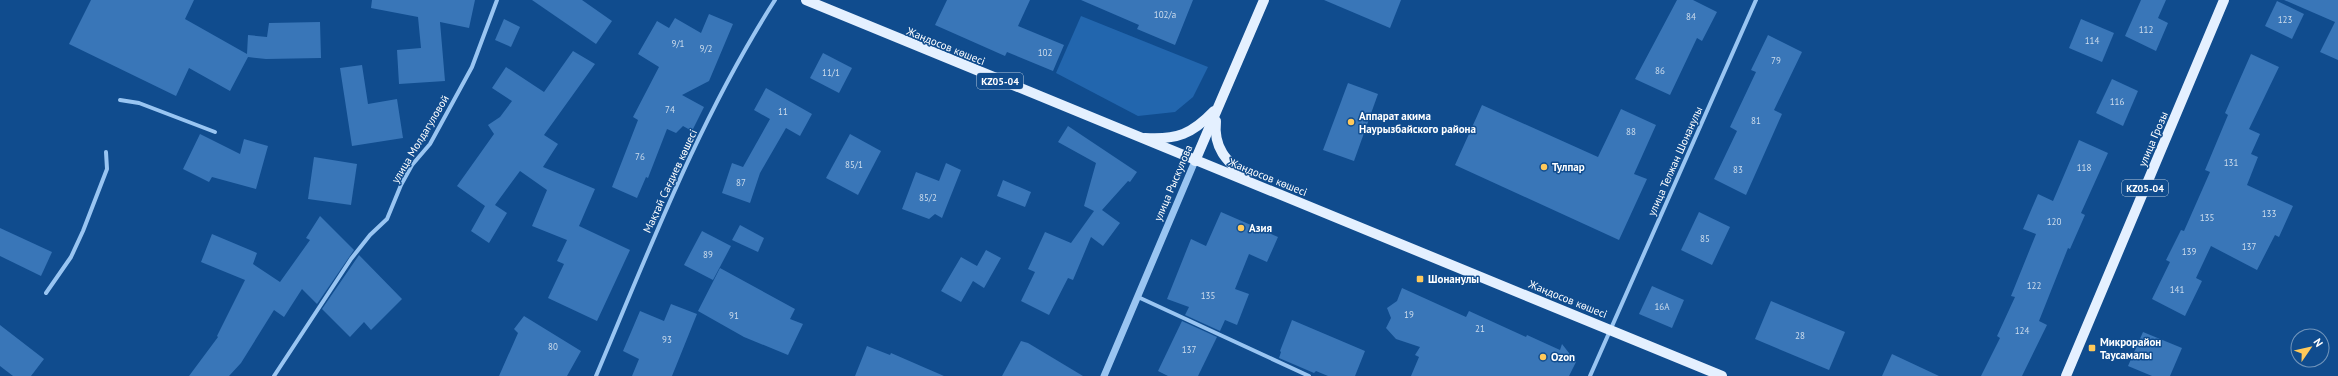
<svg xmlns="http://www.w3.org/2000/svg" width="2338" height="376" font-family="'PT Sans',sans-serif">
	<rect width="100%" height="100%" fill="#104c8e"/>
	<path fill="#2266ae" d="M 1081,16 L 1208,67 L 1193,97 L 1175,112 L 1138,116 L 1056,73 Z"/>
	<g fill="#3976b8">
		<path d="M 91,0 L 194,0 L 185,19 L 247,54 L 248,35 L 267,37 L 269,23 L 320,22 L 321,58 L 266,59 L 248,57 L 230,91 L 189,68 L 176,96 L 69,44 Z"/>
		<path d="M 372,0 L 475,0 L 469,28 L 440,22 L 445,81 L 399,84 L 397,50 L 421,48 L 418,17 L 371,8 Z"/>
		<path d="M 532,0 L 582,0 L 612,21 L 596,44 Z"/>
		<path d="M 947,0 L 1030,0 L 1018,26 L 1064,45 L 1053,71 L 1007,52 L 1005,56 L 935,25 Z"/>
		<path d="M 1081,0 L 1193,0 L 1175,45 L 1137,29 L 1139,25 Z"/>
		<path d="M 1324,0 L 1401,0 L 1390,28 Z"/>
		<path d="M 1677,0 L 1693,0 L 1717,12 L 1702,41 L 1697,38 L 1670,95 L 1635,79 Z"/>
		<path d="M 2141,0 L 2166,0 L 2158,18 L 2168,23 L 2156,51 L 2125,36 Z"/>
		<path d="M 2284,0 L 2338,0 L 2338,60 L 2320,52 L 2335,22 Z"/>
		<path d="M 2277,1 L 2304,14 L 2292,39 L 2265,26 Z"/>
		<path d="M 709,14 L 733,24 L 709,81 L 682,95 L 704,107 L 692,131 L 683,126 L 676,133 L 667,129 L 648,178 L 646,177 L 637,198 L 612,187 L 638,120 L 633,117 L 659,67 L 638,54 L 657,21 L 669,28 L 675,18 L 701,33 Z"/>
		<path d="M 504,19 L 520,27 L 511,47 L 495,40 Z"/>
		<path d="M 2081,19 L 2114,33 L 2102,62 L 2069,48 Z"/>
		<path d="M 1768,35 L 1802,52 L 1774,110 L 1782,114 L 1746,195 L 1714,179 L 1737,131 L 1730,127 L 1756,72 L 1751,70 Z"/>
		<path d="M 573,51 L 595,64 L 544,135 L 558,144 L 543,167 L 595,189 L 579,226 L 630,250 L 597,321 L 548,298 L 564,264 L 557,261 L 567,240 L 532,226 L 547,190 L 520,171 L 495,205 L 507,213 L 489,243 L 471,231 L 485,206 L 457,186 L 494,134 L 488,125 L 500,117 L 512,101 L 492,88 L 506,67 L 544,92 Z"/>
		<path d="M 823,53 L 852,68 L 839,93 L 810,78 Z"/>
		<path d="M 2251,54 L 2279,67 L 2249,129 L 2260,134 L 2251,154 L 2258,157 L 2247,185 L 2293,206 L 2279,237 L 2275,235 L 2257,270 L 2211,246 L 2196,278 L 2202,281 L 2185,316 L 2152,299 L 2170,262 L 2166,260 L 2181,230 L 2184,231 L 2210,172 L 2205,170 L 2228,115 L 2225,113 Z"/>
		<path d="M 362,65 L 368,104 L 397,99 L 403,138 L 352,146 L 340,68 Z"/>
		<path d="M 2112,79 L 2138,91 L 2123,126 L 2096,113 Z"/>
		<path d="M 1348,83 L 1378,94 L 1354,161 L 1323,150 Z"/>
		<path d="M 766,88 L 812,114 L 800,136 L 786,128 L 760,173 L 750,203 L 722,193 L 732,163 L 743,167 L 770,119 L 754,110 Z"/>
		<path d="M 1482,105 L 1598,157 L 1621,109 L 1656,125 L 1634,174 L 1647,179 L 1619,240 L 1455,165 Z"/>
		<path d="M 1068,126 L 1137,172 L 1130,182 L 1128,181 L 1102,210 L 1120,223 L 1103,246 L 1091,237 L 1073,280 L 1068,278 L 1049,315 L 1021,301 L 1035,272 L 1028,269 L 1045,232 L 1071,243 L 1094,211 L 1084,206 L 1096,163 L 1058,142 Z"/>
		<path d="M 200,134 L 240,154 L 244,139 L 268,146 L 256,189 L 212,177 L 209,182 L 183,169 Z"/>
		<path d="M 850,134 L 881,151 L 858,195 L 826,178 Z"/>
		<path d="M 2079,140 L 2108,153 L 2081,213 L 2085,215 L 2070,249 L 2068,248 L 2039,321 L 2047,325 L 2022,376 L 1981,376 L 2000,338 L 1997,336 L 2015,297 L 2011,296 L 2036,234 L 2023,229 L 2038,194 L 2053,201 Z"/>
		<path d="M 314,157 L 357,164 L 351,205 L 308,199 Z"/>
		<path d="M 946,163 L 961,170 L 942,218 L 935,214 L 929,219 L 902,209 L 916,172 L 939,181 Z"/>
		<path d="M 1003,180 L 1031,192 L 1025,207 L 997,196 Z"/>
		<path d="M 1221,212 L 1278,237 L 1267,262 L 1249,254 L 1235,289 L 1249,294 L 1237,325 L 1225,320 L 1220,331 L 1185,315 L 1189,307 L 1167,299 L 1191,239 L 1206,246 Z"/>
		<path d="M 1699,212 L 1730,227 L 1712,265 L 1681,250 Z"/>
		<path d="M 320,216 L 354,250 L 317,304 L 302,289 L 284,317 L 274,310 L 241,363 L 229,376 L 189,376 L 218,337 L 217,336 L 245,280 L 201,262 L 212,234 L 257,253 L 253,264 L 280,282 L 310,240 L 306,238 Z"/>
		<path d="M 740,225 L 764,238 L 758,252 L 732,240 Z"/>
		<path d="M 0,228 L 52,252 L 41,276 L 0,256 Z"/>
		<path d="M 702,231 L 731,246 L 713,280 L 684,265 Z"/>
		<path d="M 986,250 L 1001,258 L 984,288 L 973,281 L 961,302 L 941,291 L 961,257 L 977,266 Z"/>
		<path d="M 359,255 L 402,299 L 371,330 L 364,322 L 350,337 L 322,309 Z"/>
		<path d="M 720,268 L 795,309 L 790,319 L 803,324 L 788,355 L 744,337 L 698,311 Z"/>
		<path d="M 1652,286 L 1684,300 L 1672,328 L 1639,314 Z"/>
		<path d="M 1402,288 L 1466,317 L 1469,311 L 1526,337 L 1527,335 L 1560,350 L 1562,344 L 1576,362 L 1569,376 L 1411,376 L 1419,357 L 1415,355 L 1420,347 L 1396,339 L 1386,328 L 1391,318 L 1387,308 L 1397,301 Z"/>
		<path d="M 1771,301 L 1845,332 L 1829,370 L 1755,339 Z"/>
		<path d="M 671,304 L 697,314 L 672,376 L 632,376 L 639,359 L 623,351 L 640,311 L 664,321 Z"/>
		<path d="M 524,316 L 581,351 L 567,376 L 499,376 L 518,333 L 514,329 Z"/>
		<path d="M 1292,320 L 1365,351 L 1355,376 L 1328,376 L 1316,371 L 1314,373 L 1279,358 L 1281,352 L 1280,351 Z"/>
		<path d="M 1182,321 L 1217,337 L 1198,376 L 1168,376 L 1158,371 Z"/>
		<path d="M 0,325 L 44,359 L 31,376 L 13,376 L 0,366 Z"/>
		<path d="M 2143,332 L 2182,348 L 2170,376 L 2152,376 L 2128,366 Z"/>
		<path d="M 1021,341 L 1028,343 L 1083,376 L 1002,376 Z"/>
		<path d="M 867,346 L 890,355 L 891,353 L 944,376 L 855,376 Z"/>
		<path d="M 1892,354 L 1939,376 L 1882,376 Z"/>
	</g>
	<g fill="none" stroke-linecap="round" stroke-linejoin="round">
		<g stroke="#99c5f2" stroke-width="4">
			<path d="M 120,100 L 139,103 L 215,132"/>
			<path d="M 46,293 L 71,257 L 83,231 L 107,169 L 106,152"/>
			<path d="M 1138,297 L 1309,376"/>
			<path d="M 274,376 L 351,259 L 370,235 L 387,219 L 401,185 L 412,165 L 430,144 L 472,67 L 497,0"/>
			<path d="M 596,376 C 650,248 700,117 775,0"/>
			<path d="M 1590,376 L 1756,0"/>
		</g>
		<path stroke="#99c5f2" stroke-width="7" d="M 1104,376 L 1195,161"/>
		<g stroke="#e4f0ff" stroke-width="10">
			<path d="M 806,0 L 1722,376"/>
			<path d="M 1216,121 C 1213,149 1227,161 1247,179"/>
			<path d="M 1145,138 C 1177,140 1192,134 1214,111"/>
			<path d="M 1195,161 L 1264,0"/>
			<path d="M 2066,376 L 2224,0"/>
		</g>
	</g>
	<g fill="#ffc95a" stroke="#104c8e" stroke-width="1.5">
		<circle cx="1351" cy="122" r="4"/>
		<circle cx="1544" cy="167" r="4"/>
		<circle cx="1241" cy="228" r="4"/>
		<rect x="1416" y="275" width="8" height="8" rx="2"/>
		<rect x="2088" y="344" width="8" height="8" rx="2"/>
		<circle cx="1543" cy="357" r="4"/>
	</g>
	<g text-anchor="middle" stroke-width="3" stroke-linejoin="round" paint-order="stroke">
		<g font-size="9" fill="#cedded">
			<text x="1165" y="18">102/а</text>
			<text x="1691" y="20">84</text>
			<text x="2285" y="23">123</text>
			<text x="2146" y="33">112</text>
			<text x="2092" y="44">114</text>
			<text x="678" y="47">9/1</text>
			<text x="706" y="52">9/2</text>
			<text x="1045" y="56">102</text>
			<text x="1776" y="64">79</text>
			<text x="1660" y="74">86</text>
			<text x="831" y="76">11/1</text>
			<text x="2117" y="105">116</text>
			<text x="670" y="113">74</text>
			<text x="783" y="115">11</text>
			<text x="1756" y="124">81</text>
			<text x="1631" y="135">88</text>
			<text x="640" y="160">76</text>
			<text x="2231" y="166">131</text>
			<text x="854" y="168">85/1</text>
			<text x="2084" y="171">118</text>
			<text x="1738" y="173">83</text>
			<text x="741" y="186">87</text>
			<text x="928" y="201">85/2</text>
			<text x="2269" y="217">133</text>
			<text x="2207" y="221">135</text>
			<text x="2054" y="225">120</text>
			<text x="1705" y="242">85</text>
			<text x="2249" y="250">137</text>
			<text x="2189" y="255">139</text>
			<text x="708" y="258">89</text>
			<text x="2034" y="289">122</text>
			<text x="2177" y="293">141</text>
			<text x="1208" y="299">135</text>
			<text x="1662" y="310">16А</text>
			<text x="1409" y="318">19</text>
			<text x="734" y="319">91</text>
			<text x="1480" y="332">21</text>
			<text x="2022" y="334">124</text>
			<text x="1800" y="339">28</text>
			<text x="667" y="343">93</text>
			<text x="553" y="350">80</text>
			<text x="1189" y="353">137</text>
		</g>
		<g fill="#104c8e" stroke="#b7c9dd" stroke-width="1">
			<rect x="977" y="73" width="46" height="16" rx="3"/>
			<rect x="2122" y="180" width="46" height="16" rx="3"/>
		</g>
		<g font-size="10" font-weight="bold" fill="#fff">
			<text x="1000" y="85">KZ05-04</text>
			<text x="2145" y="192">KZ05-04</text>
		</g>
		<g font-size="11" fill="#fff" stroke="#104c8e">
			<text transform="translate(946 46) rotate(22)" y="4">Жандосов көшесі</text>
			<text transform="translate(420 139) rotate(-59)" y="4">улица Молдагуловой</text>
			<text transform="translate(2153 139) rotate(-67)" y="4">улица Грозы</text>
			<text transform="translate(1675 161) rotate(-66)" y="4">улица Телжан Шонанулы</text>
			<text transform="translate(1268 177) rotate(22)" y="4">Жандосов көшесі</text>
			<text transform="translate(670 181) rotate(-65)" y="4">Мақтай Сағдиев көшесі</text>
			<text transform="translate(1173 183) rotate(-67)" y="4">улица Рыскулова</text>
			<text transform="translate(1568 299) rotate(22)" y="4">Жандосов көшесі</text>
		</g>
		<g font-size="11" font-weight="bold" fill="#fff" stroke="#104c8e" text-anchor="start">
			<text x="1359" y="120">Аппарат акима<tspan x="1359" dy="13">Наурызбайского района</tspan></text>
			<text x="1552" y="171">Тулпар</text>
			<text x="1249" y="232">Азия</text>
			<text x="1428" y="283">Шонанулы</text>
			<text x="2100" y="346">Микрорайон<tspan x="2100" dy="13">Таусамалы</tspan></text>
			<text x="1551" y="361">Ozon</text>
		</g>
	</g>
	<g transform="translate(2310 348) rotate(56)"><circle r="19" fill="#104c8e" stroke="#7094bb"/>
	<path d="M0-3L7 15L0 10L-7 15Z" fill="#ffc95a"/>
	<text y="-6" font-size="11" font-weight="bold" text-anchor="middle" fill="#ffffff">N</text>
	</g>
</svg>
